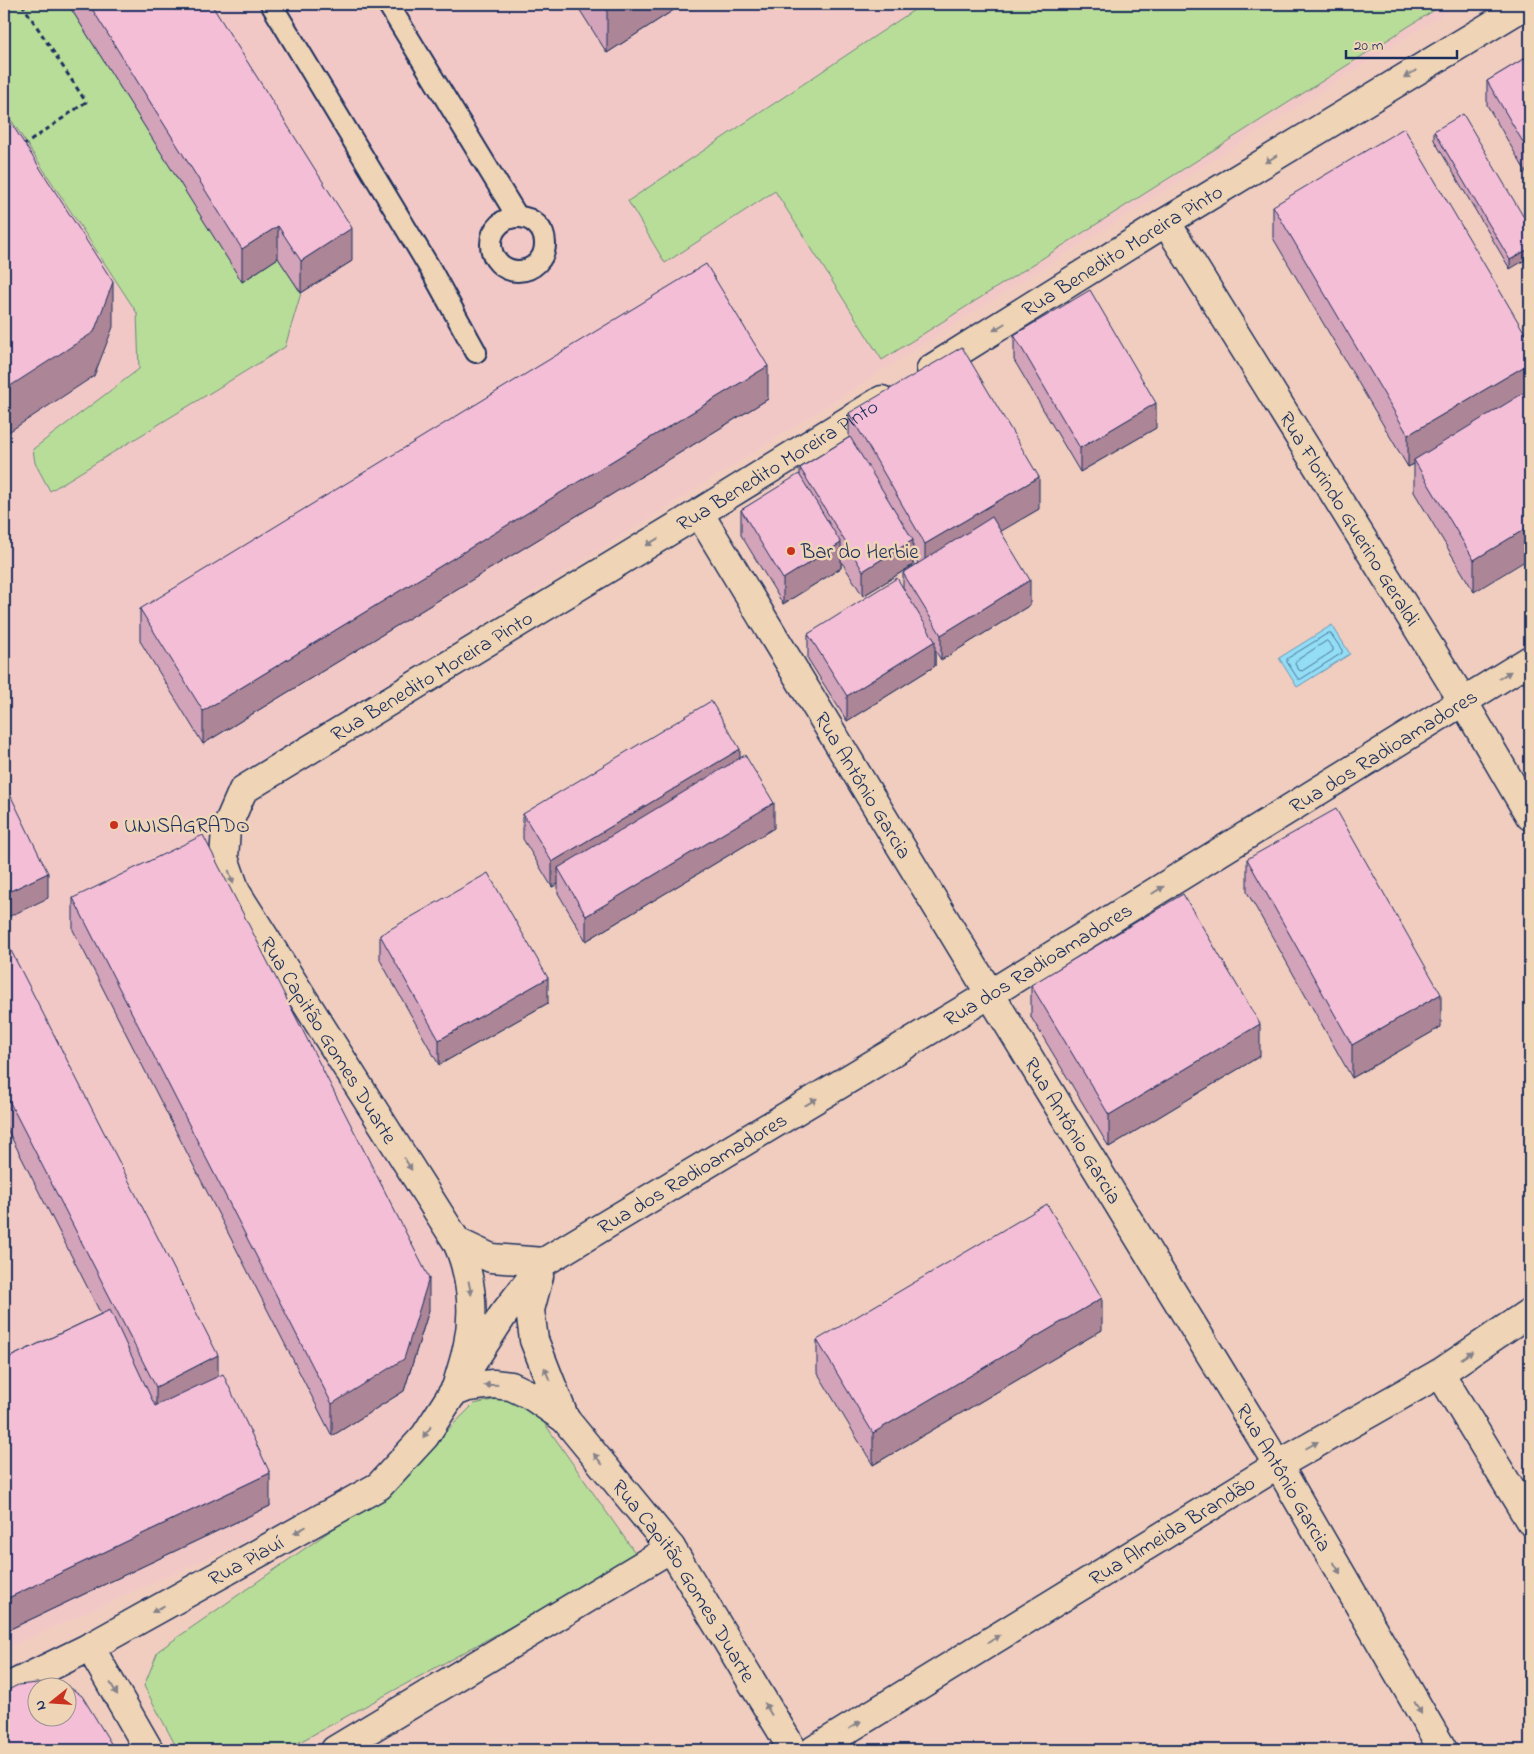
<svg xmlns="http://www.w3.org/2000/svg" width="1534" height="1754" font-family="'Indie Flower',sans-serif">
	<rect width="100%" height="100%" fill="#f1cdc0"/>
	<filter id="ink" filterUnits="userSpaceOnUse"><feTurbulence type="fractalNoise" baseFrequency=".02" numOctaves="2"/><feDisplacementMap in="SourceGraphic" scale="10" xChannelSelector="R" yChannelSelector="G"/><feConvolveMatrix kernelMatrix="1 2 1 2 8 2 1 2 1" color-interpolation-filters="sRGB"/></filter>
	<g filter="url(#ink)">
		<path fill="#f2c8c7" d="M 4,4 L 1459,4 L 230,785 L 218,864 L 481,1299 L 456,1383 L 379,1482 L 4,1649 Z"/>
		<g fill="#b8dd98" stroke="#6a867b">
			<path d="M 4,4 L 68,4 L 242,281 L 278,258 L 301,293 L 285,347 L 50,491 L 35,463 L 33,449 L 139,369 L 137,313 L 4,109 Z"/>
			<path d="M 923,4 L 1444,4 L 882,360 L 775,191 L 665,263 L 628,201 Z"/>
			<path d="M 502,1398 L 533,1407 L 638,1557 L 285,1750 L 178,1750 L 144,1686 L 158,1651 L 383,1494 L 474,1404 Z"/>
		</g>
		<path fill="#93ddf5" stroke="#6397b9" d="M 1332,625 L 1350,654 L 1297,687 L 1279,658 Z"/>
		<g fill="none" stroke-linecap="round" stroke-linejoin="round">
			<g stroke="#4b759a" stroke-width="1">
				<path d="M 1329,633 L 1331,634 L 1342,650 L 1342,653 L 1301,679 L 1298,679 L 1287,662 L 1287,659 Z"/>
				<path d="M 1327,641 L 1333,648 L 1333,651 L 1302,671 L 1299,670 L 1295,664 L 1296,661 Z"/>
			</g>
			<defs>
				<g id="lane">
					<path d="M 271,4 L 431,270 L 476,352"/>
					<path d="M 388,4 L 517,216"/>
					<circle cx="518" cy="244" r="27"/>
				</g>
				<g id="street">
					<path id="s1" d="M 1166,222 L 1463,701 L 1530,816"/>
					<path id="s2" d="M 931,369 L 1166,222 L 1527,4"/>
					<path id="s3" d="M 699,513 L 990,994 L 1278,1465 L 1443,1750"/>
					<path d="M 457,1242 L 491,1258 L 544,1262"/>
					<path d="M 539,1276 L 530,1310 L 534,1340 L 565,1419"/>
					<path d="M 1440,1373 L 1530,1521"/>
					<path id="s4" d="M 455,1392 C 459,1376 465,1360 468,1344 C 475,1310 471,1273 457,1242 L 236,892 L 224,858 L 226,829 L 243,790 L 699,513 L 882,400"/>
					<path id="s5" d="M 455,1392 L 468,1387 L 493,1384 L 511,1386 L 530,1395 L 565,1419 L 671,1548 L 793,1750"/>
					<path d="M 90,1647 L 149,1750"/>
					<path id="s6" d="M 4,1689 L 90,1647 L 379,1486 L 425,1436 L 503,1315 L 544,1262 L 990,994 L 1530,660"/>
					<path d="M 335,1750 L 671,1548"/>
					<path id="s7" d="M 814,1750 L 1278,1465 L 1440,1373 L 1530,1312"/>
				</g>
			</defs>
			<use href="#lane" stroke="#1b2f5e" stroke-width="24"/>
			<use href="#street" stroke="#1b2f5e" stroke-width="31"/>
			<path stroke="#1b2f5e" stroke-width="3" stroke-dasharray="5 4" stroke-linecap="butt" d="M 22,4 L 86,102 L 23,146"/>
			<use href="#lane" stroke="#efd4b6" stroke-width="20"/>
			<use href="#street" stroke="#efd4b6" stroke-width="28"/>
		</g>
		<g fill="#d3a3b9" stroke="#1b2f5e">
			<path d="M 68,4 L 211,4 L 352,261 L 301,293 L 278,258 L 242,282 Z"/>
			<path d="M 576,4 L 683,4 L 607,53 Z"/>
			<path d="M 1530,55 L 1530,179 L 1487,105 L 1487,81 Z"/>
			<path d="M 1434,131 L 1523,216 L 1510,269 L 1434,140 Z"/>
			<path d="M 1273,206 L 1530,342 L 1474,592 L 1414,492 L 1414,464 L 1408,467 L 1273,238 Z"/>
			<path d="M 1014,335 L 1156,428 L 1080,472 L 1014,360 Z"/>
			<path d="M 768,399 L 203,744 L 140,641 L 140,609 Z"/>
			<path d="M 849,413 L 1039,509 L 1000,531 L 1030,605 L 941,660 L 935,650 L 935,666 L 847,721 L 808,659 L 808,634 L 903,588 L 903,573 L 918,563 L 913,555 L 913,565 L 863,596 L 841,561 L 841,568 L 783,604 L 741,535 L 741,510 L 800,475 L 800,468 L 849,438 Z"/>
			<path d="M 740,758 L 774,828 L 586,941 L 558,893 L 558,884 L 552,887 L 523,839 L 523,814 Z"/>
			<path d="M 1247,859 L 1441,1027 L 1352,1078 L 1247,892 Z"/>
			<path d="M 73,898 L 429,1310 L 404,1391 L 332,1436 L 73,930 Z"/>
			<path d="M 380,935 L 548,1003 L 439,1065 L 380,960 Z"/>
			<path d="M 4,937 L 218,1376 L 270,1506 L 4,1632 L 4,1360 L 101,1314 L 4,1123 Z"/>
			<path d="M 1031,985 L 1260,1056 L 1109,1147 L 1031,1017 Z"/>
			<path d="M 1102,1330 L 873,1465 L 817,1372 L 817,1340 Z"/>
		</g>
		<g fill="#ac8596" stroke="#1b2f5e">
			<path d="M 613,4 L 683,4 L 607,53 L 607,8 Z"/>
			<path d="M 278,226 L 278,258 L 242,282 L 242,249 Z"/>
			<path d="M 352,228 L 352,261 L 301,293 L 301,261 Z"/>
			<path d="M 1530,248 L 1530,257 L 1510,269 L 1510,260 Z"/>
			<path d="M 113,282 L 113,327 L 94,376 L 4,435 L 4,390 Z"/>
			<path d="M 1530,363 L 1530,395 L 1414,460 L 1414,464 L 1408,467 L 1408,435 Z"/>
			<path d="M 768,366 L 768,399 L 203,744 L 203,711 Z"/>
			<path d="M 1156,403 L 1156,428 L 1080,472 L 1080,448 Z"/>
			<path d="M 1039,477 L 1039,509 L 925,576 L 925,544 Z"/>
			<path d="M 1530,526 L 1530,558 L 1474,592 L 1474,560 Z"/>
			<path d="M 913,540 L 913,565 L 863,596 L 863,571 Z"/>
			<path d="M 841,543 L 841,568 L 783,604 L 783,579 Z"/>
			<path d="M 1030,580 L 1030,605 L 941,660 L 941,635 Z"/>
			<path d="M 935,641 L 935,666 L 847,721 L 847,696 Z"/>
			<path d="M 740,749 L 740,774 L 558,868 L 558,884 L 552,887 L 552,862 Z"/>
			<path d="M 774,803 L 774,828 L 586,941 L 586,916 Z"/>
			<path d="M 48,873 L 48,898 L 4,919 L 4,894 Z"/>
			<path d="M 548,978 L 548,1003 L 439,1065 L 439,1040 Z"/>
			<path d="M 1441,994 L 1441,1027 L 1352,1078 L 1352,1045 Z"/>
			<path d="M 1260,1024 L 1260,1056 L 1109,1147 L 1109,1115 Z"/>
			<path d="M 429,1278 L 429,1310 L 404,1391 L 332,1436 L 332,1404 Z"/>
			<path d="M 1102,1298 L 1102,1330 L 873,1465 L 873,1433 Z"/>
			<path d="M 218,1355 L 218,1387 L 156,1420 L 156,1387 Z"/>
			<path d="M 270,1473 L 270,1506 L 4,1632 L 4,1600 Z"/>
		</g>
		<g fill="#f5bed7" stroke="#1b2f5e" fill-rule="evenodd">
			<path d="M 89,4 L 211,4 L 352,228 L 301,261 L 278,226 L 242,249 Z"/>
			<path d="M 604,4 L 613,4 L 607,8 Z"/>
			<path d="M 1530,55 L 1530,154 L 1487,81 Z"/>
			<path d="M 4,112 L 113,282 L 94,332 L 4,390 Z"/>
			<path d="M 1463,114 L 1523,216 L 1530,212 L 1530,248 L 1510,260 L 1434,131 Z"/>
			<path d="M 1404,128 L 1530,342 L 1530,363 L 1408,435 L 1273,206 Z"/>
			<path d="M 706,264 L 768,366 L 203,711 L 140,609 Z"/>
			<path d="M 1090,290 L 1156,403 L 1080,448 L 1014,335 Z"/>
			<path d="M 962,347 L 1039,477 L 925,544 L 849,413 Z"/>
			<path d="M 1530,389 L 1530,526 L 1474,560 L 1414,460 Z"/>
			<path d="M 850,437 L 913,540 L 863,571 L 800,468 Z"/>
			<path d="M 799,474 L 841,543 L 783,579 L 741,510 Z"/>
			<path d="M 992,517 L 1030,580 L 941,635 L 903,573 Z"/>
			<path d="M 897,578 L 935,641 L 847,696 L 808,634 Z"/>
			<path d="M 711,701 L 740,749 L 552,862 L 523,814 Z"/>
			<path d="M 745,755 L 774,803 L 586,916 L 558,868 Z"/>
			<path d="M 4,782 L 48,873 L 4,894 Z"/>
			<path d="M 1336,809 L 1441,994 L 1352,1045 L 1247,859 Z"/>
			<path d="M 203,835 L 429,1278 L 404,1359 L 332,1404 L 73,898 Z"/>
			<path d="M 488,873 L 548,978 L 439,1040 L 380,935 Z"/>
			<path d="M 1183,894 L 1260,1024 L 1109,1115 L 1031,985 Z"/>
			<path d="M 4,937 L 218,1355 L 156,1387 L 4,1091 Z"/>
			<path d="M 1047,1204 L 1102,1298 L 873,1433 L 817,1340 Z"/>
			<path d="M 110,1310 L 155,1406 L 223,1374 L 270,1473 L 4,1600 L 4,1360 Z"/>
			<path d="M 47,1682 L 68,1686 L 82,1696 L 115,1750 L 4,1750 L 4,1692 L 18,1685 ZM 38,1686 L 68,1686 L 68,1716 L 38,1716 Z"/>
		</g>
		<defs><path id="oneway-solid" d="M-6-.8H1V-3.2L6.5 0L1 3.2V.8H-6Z" transform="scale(1.25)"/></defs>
		<g fill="#85828a">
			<use href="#oneway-solid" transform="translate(1410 74) rotate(149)"/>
			<use href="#oneway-solid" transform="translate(1271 159) rotate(149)"/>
			<use href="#oneway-solid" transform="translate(999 327) rotate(148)"/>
			<use href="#oneway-solid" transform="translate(652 542) rotate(149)"/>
			<use href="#oneway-solid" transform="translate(1505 675) rotate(-32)"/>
			<use href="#oneway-solid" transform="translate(231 877) rotate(71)"/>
			<use href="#oneway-solid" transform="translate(1158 890) rotate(-32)"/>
			<use href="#oneway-solid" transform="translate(811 1102) rotate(-31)"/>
			<use href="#oneway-solid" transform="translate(408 1164) rotate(58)"/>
			<use href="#oneway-solid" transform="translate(470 1288) rotate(78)"/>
			<use href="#oneway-solid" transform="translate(1467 1355) rotate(-34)"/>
			<use href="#oneway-solid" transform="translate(547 1374) rotate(-112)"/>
			<use href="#oneway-solid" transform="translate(491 1385) rotate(178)"/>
			<use href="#oneway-solid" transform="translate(427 1432) rotate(126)"/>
			<use href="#oneway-solid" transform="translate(1312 1445) rotate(-30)"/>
			<use href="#oneway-solid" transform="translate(598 1459) rotate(-129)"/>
			<use href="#oneway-solid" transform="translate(300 1530) rotate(151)"/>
			<use href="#oneway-solid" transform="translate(1337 1568) rotate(60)"/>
			<use href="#oneway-solid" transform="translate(158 1609) rotate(151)"/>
			<use href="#oneway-solid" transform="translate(994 1639) rotate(-32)"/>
			<use href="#oneway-solid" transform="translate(114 1689) rotate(60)"/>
			<use href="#oneway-solid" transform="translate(1418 1708) rotate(60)"/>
			<use href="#oneway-solid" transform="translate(768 1709) rotate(-121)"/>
			<use href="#oneway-solid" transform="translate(855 1725) rotate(-32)"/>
		</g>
	</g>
	<g fill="#c8321e" stroke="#efd4b6" stroke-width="2">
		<circle cx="791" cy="551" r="5"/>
		<circle cx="114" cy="825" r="5"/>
	</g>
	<g text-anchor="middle" stroke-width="5" stroke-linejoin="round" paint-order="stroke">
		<g font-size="21" fill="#1b2f5e" stroke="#efd4b6">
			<text dy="7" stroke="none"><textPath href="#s2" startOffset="225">Rua Benedito Moreira Pinto</textPath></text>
			<text dy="7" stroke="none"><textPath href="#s4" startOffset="1301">Rua Benedito Moreira Pinto</textPath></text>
			<text dy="7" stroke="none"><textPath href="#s1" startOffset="349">Rua Florindo Guerino Geraldi</textPath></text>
			<text dy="7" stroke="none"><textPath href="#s4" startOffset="896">Rua Benedito Moreira Pinto</textPath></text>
			<text dy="7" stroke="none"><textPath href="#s6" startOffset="1688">Rua dos Radioamadores</textPath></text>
			<text dy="7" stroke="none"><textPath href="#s3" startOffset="318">Rua Antônio Garcia</textPath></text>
			<text dy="7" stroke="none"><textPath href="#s6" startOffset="1282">Rua dos Radioamadores</textPath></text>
			<text transform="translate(329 1040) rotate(58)" y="7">Rua Capitão Gomes Duarte</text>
			<text dy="7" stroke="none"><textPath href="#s3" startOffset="722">Rua Antônio Garcia</textPath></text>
			<text dy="7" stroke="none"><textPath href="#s6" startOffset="878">Rua dos Radioamadores</textPath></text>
			<text dy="7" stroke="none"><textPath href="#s3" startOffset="1128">Rua Antônio Garcia</textPath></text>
			<text dy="7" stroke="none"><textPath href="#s7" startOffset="420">Rua Almeida Brandão</textPath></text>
			<text dy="7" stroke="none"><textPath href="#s6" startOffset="274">Rua Piauí</textPath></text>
			<text dy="7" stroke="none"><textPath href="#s5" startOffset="322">Rua Capitão Gomes Duarte</textPath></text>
		</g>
		<g font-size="21" fill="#1b2f5e" stroke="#efd4b6" text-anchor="start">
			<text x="801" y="558">Bar do Herbie</text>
			<text x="124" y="832">UNISAGRADO</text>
		</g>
	</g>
	<rect width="1534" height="1754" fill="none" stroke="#efd4b6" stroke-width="20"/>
	<rect x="10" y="10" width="1514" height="1734" fill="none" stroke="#1b2f5e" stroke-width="2" filter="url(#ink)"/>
	<g transform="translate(52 1702) rotate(253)"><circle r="24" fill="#efd4b6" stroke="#9a9293"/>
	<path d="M0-4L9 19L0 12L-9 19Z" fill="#c8321e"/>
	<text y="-8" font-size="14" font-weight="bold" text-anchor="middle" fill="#1b2f5e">N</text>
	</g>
	<path d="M1346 50v8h111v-8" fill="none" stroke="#1b2f5e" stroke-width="2.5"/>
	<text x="1354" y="50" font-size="15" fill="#1b2f5e" stroke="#efd4b6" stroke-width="4" paint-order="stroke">20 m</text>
</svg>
